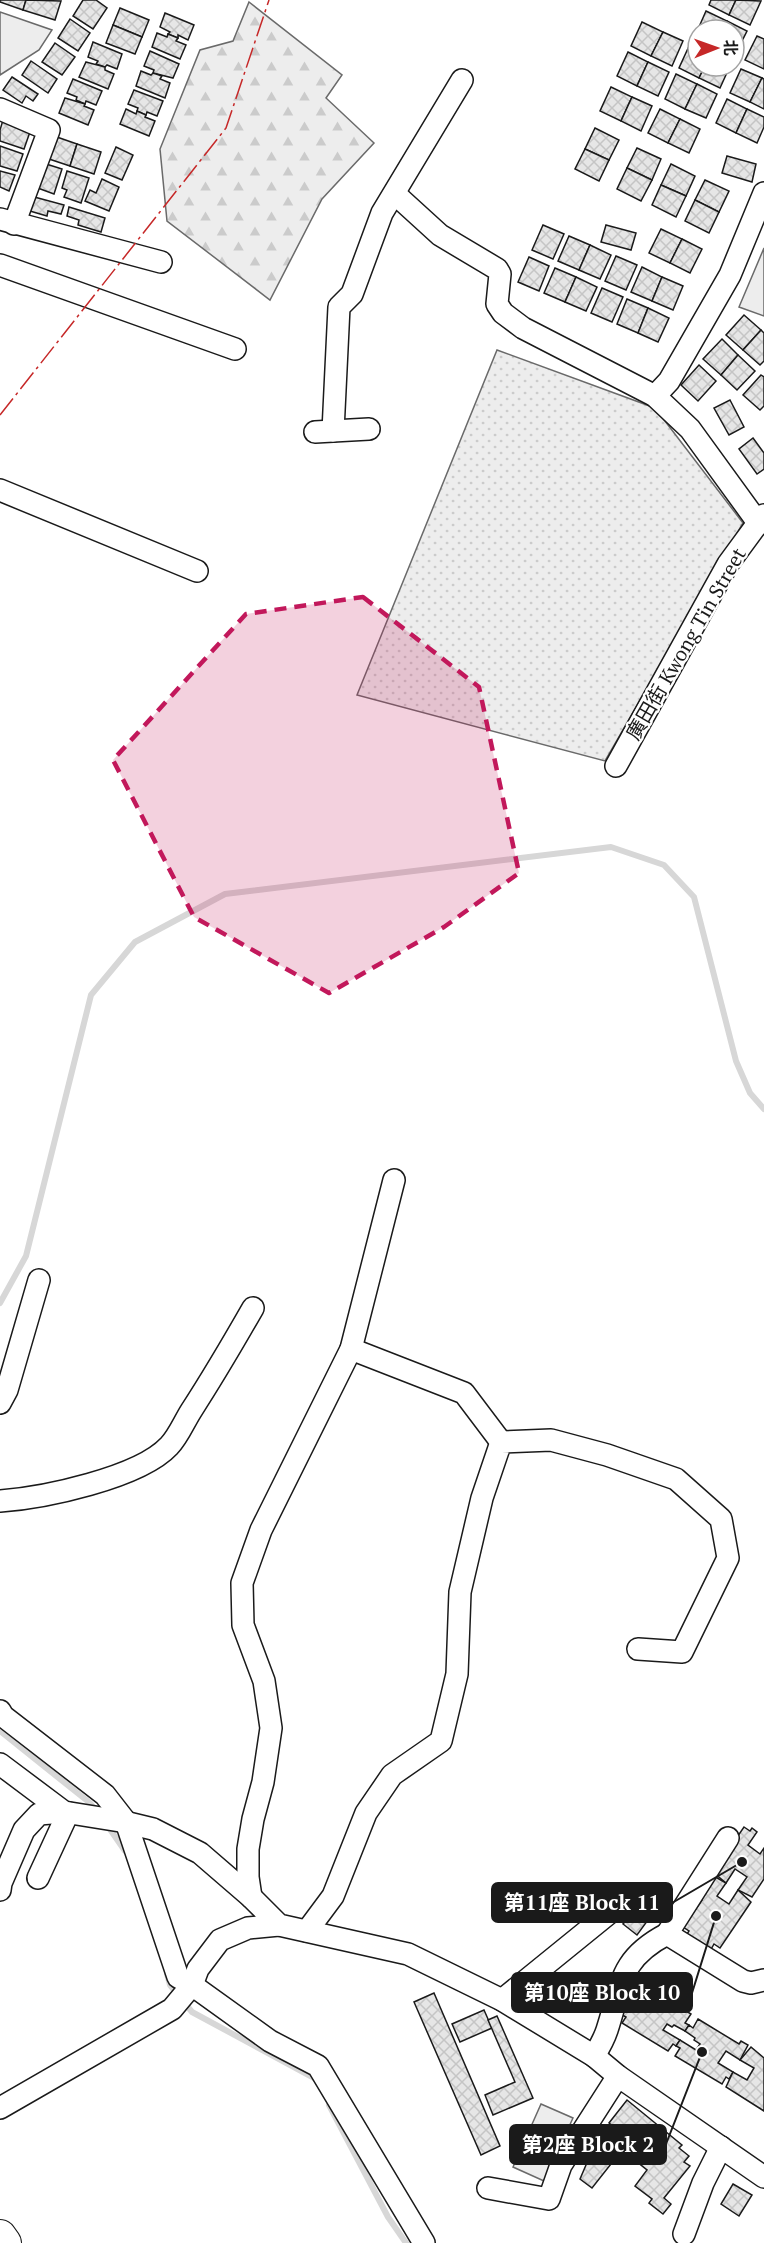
<svg xmlns="http://www.w3.org/2000/svg" width="764" height="2243" font-family="'PT Serif','Noto Sans SC',serif">
	<defs>
		<pattern id="grass-dots" width="8" height="8" patternUnits="userSpaceOnUse" patternTransform="scale(1.5)"><rect width="8" height="8" fill="#ededed"/><path d="M2 2h.1M6 6h.1" fill="none" stroke="#cbcbcb" stroke-width="1.8" stroke-linecap="round"/></pattern>
		<pattern id="forest-firs" width="22" height="20" patternUnits="userSpaceOnUse" patternTransform="scale(1.5)"><rect width="22" height="20" fill="#ededed"/><path d="M5 1l3.5 6h-7zM16 11l3.5 6h-7z" fill="#cbcbcb"/></pattern>
		<pattern id="building-cross-hatch" width="8" height="8" patternUnits="userSpaceOnUse" patternTransform="scale(1.5)"><rect width="8" height="8" fill="#e6e6e6"/><path d="M0 0l8 8M0 8l8-8" fill="none" stroke="#c5c5c5"/></pattern>
	</defs>
	<rect width="100%" height="100%" fill="#fff"/>
	<path fill="url(#grass-dots)" stroke="#6a6a6a" stroke-width="1.5" d="M 497,350 L 655,408 L 743,523 L 605,761 L 357,695 Z"/>
	<path fill="url(#forest-firs)" stroke="#6a6a6a" stroke-width="1.5" d="M 249,2 L 342,75 L 326,98 L 374,143 L 322,199 L 270,300 L 167,221 L 160,149 L 200,50 L 233,41 Z"/>
	<g fill="#ededed" stroke="#6a6a6a" stroke-width="1.5">
		<path d="M 0,12 L 52,30 L 39,50 L 0,75 Z"/>
		<path d="M 764,248 L 764,316 L 739,307 Z"/>
		<path d="M 541,2104 L 573,2118 L 544,2181 L 513,2167 Z"/>
	</g>
	<g fill="none" stroke-linecap="round" stroke-linejoin="round">
		<g stroke="#d7d7d7" stroke-width="6">
			<path d="M 0,1303 L 26,1256 L 91,995 L 135,942 L 225,894 L 611,847 L 664,865 L 694,897 L 736,1061 L 750,1093 L 764,1109"/>
			<path d="M 0,1731 L 90,1803 L 97,1812"/>
			<path d="M 107,1825 L 125,1851"/>
			<path d="M 167,1974 L 170,1985 L 192,2012 L 316,2079 L 318,2082"/>
			<path d="M 329,2105 L 388,2217 L 406,2243"/>
		</g>
	</g>
	<g fill="url(#building-cross-hatch)" stroke="#1a1a1a" stroke-width="1.5">
		<path d="M 0,0 L 26,0 L 23,10 L 0,2 Z"/>
		<path d="M 26,0 L 61,1 L 55,20 L 23,10 Z"/>
		<path d="M 83,0 L 96,0 L 107,8 L 93,29 L 73,16 Z"/>
		<path d="M 711,0 L 736,0 L 729,15 L 709,5 Z"/>
		<path d="M 736,0 L 761,1 L 750,25 L 729,15 Z"/>
		<path d="M 120,8 L 149,20 L 142,37 L 113,25 Z"/>
		<path d="M 706,11 L 727,21 L 722,30 L 698,30 L 698,37 L 695,36 Z"/>
		<path d="M 165,13 L 194,25 L 188,40 L 178,35 L 178,38 L 168,34 L 170,32 L 160,27 Z"/>
		<path d="M 70,19 L 90,33 L 78,51 L 58,38 Z"/>
		<path d="M 727,21 L 747,31 L 735,55 L 734,30 L 722,30 Z"/>
		<path d="M 642,22 L 663,32 L 651,56 L 631,46 Z"/>
		<path d="M 113,25 L 142,37 L 135,54 L 106,43 Z"/>
		<path d="M 663,32 L 683,41 L 672,66 L 651,56 Z"/>
		<path d="M 157,33 L 167,37 L 168,34 L 178,38 L 176,41 L 186,45 L 180,59 L 152,47 Z"/>
		<path d="M 757,36 L 764,39 L 764,69 L 745,60 Z"/>
		<path d="M 93,42 L 122,54 L 117,69 L 107,65 L 105,67 L 96,64 L 98,61 L 88,57 Z"/>
		<path d="M 55,43 L 75,57 L 62,75 L 42,62 Z"/>
		<path d="M 690,44 L 698,48 L 698,66 L 705,66 L 699,78 L 679,68 Z"/>
		<path d="M 150,51 L 179,64 L 173,78 L 153,73 L 154,70 L 144,66 Z"/>
		<path d="M 628,52 L 648,62 L 637,86 L 617,76 Z"/>
		<path d="M 31,61 L 57,79 L 48,93 L 22,75 Z"/>
		<path d="M 86,62 L 105,67 L 105,70 L 114,74 L 108,89 L 79,77 Z"/>
		<path d="M 648,62 L 669,72 L 658,96 L 637,86 Z"/>
		<path d="M 705,66 L 730,66 L 720,88 L 699,78 Z"/>
		<path d="M 741,69 L 762,78 L 750,102 L 730,93 Z"/>
		<path d="M 141,71 L 151,75 L 153,73 L 162,76 L 160,79 L 170,83 L 165,98 L 136,86 Z"/>
		<path d="M 676,74 L 697,84 L 685,109 L 665,99 Z"/>
		<path d="M 12,77 L 38,94 L 33,101 L 26,96 L 22,103 L 3,90 Z"/>
		<path d="M 762,78 L 764,79 L 764,109 L 750,102 Z"/>
		<path d="M 73,79 L 102,91 L 96,105 L 86,101 L 85,104 L 76,100 L 77,97 L 67,93 Z"/>
		<path d="M 697,84 L 717,94 L 706,118 L 685,109 Z"/>
		<path d="M 611,87 L 632,97 L 621,121 L 600,111 Z"/>
		<path d="M 134,90 L 163,101 L 157,116 L 147,112 L 146,115 L 137,111 L 138,108 L 128,104 Z"/>
		<path d="M 632,97 L 652,106 L 641,131 L 621,121 Z"/>
		<path d="M 65,98 L 85,104 L 84,106 L 94,110 L 88,125 L 59,113 Z"/>
		<path d="M 727,99 L 747,109 L 736,133 L 716,123 Z"/>
		<path d="M 126,109 L 136,114 L 137,111 L 146,115 L 145,117 L 155,121 L 149,136 L 120,124 Z"/>
		<path d="M 660,109 L 680,119 L 668,143 L 648,133 Z"/>
		<path d="M 747,109 L 764,117 L 764,127 L 757,143 L 736,133 Z"/>
		<path d="M 680,119 L 700,129 L 689,153 L 668,143 Z"/>
		<path d="M 3,120 L 31,129 L 24,149 L 0,141 L 0,130 Z"/>
		<path d="M 595,128 L 619,140 L 609,160 L 585,149 Z"/>
		<path d="M 54,136 L 77,144 L 70,166 L 46,158 Z"/>
		<path d="M 77,144 L 101,152 L 94,174 L 70,166 Z"/>
		<path d="M 0,146 L 23,154 L 17,171 L 0,166 Z"/>
		<path d="M 116,147 L 133,155 L 122,180 L 105,173 Z"/>
		<path d="M 637,148 L 661,159 L 652,180 L 627,168 Z"/>
		<path d="M 585,149 L 609,160 L 599,181 L 575,169 Z"/>
		<path d="M 727,156 L 756,164 L 752,182 L 722,173 Z"/>
		<path d="M 43,163 L 62,169 L 54,194 L 35,187 Z"/>
		<path d="M 671,164 L 695,176 L 686,196 L 661,185 Z"/>
		<path d="M 627,168 L 652,180 L 641,201 L 617,189 Z"/>
		<path d="M 0,171 L 15,175 L 9,191 L 0,187 Z"/>
		<path d="M 67,171 L 89,178 L 81,203 L 64,197 L 67,190 L 62,188 Z"/>
		<path d="M 102,179 L 119,187 L 109,211 L 85,201 L 90,190 L 96,193 Z"/>
		<path d="M 705,180 L 729,191 L 719,212 L 695,200 Z"/>
		<path d="M 661,185 L 686,196 L 676,217 L 652,205 Z"/>
		<path d="M 27,195 L 64,205 L 61,214 L 48,211 L 47,216 L 23,209 Z"/>
		<path d="M 695,200 L 719,212 L 709,233 L 685,221 Z"/>
		<path d="M 69,207 L 105,218 L 101,232 L 78,225 L 79,220 L 67,216 Z"/>
		<path d="M 543,225 L 564,234 L 553,259 L 532,250 Z"/>
		<path d="M 606,225 L 636,233 L 631,250 L 601,242 Z"/>
		<path d="M 661,229 L 682,239 L 670,263 L 649,253 Z"/>
		<path d="M 569,236 L 590,245 L 579,270 L 558,261 Z"/>
		<path d="M 682,239 L 702,249 L 690,273 L 670,263 Z"/>
		<path d="M 590,245 L 611,255 L 600,279 L 579,270 Z"/>
		<path d="M 616,256 L 637,265 L 626,290 L 605,281 Z"/>
		<path d="M 529,257 L 549,266 L 539,291 L 518,282 Z"/>
		<path d="M 642,267 L 662,277 L 652,301 L 631,292 Z"/>
		<path d="M 555,268 L 576,277 L 565,302 L 544,293 Z"/>
		<path d="M 576,277 L 597,287 L 586,311 L 565,302 Z"/>
		<path d="M 662,277 L 683,286 L 673,310 L 652,301 Z"/>
		<path d="M 602,288 L 623,297 L 612,322 L 591,313 Z"/>
		<path d="M 627,299 L 648,308 L 638,333 L 617,324 Z"/>
		<path d="M 648,308 L 669,318 L 658,342 L 638,333 Z"/>
		<path d="M 744,315 L 761,330 L 743,350 L 726,335 Z"/>
		<path d="M 761,330 L 764,333 L 764,361 L 760,365 L 743,350 Z"/>
		<path d="M 722,339 L 738,355 L 721,375 L 703,359 Z"/>
		<path d="M 738,355 L 755,371 L 737,390 L 721,375 Z"/>
		<path d="M 699,365 L 716,381 L 698,401 L 681,385 Z"/>
		<path d="M 761,375 L 764,377 L 764,406 L 760,410 L 743,395 Z"/>
		<path d="M 730,400 L 744,427 L 729,435 L 714,408 Z"/>
		<path d="M 753,438 L 764,453 L 764,469 L 757,474 L 739,449 Z"/>
		<path d="M 744,1827 L 750,1831 L 752,1828 L 757,1832 L 748,1845 L 760,1854 L 764,1848 L 764,1879 L 752,1897 L 738,1890 L 747,1877 L 735,1869 L 726,1883 L 713,1872 Z"/>
		<path d="M 712,1875 L 726,1883 L 717,1896 L 729,1904 L 738,1890 L 751,1902 L 720,1948 L 714,1944 L 709,1953 L 685,1937 L 689,1931 L 683,1927 L 702,1900 L 697,1897 Z"/>
		<path d="M 635,1910 L 648,1920 L 637,1935 L 623,1924 Z"/>
		<path d="M 642,1984 L 691,2014 L 685,2023 L 689,2025 L 685,2031 L 674,2025 L 672,2027 L 667,2024 L 663,2030 L 680,2040 L 676,2046 L 673,2044 L 668,2051 L 622,2023 L 626,2017 L 617,2012 L 632,1986 L 638,1990 Z"/>
		<path d="M 434,1993 L 500,2146 L 481,2155 L 414,2002 Z"/>
		<path d="M 484,2010 L 492,2028 L 460,2042 L 452,2024 Z"/>
		<path d="M 497,2016 L 533,2098 L 493,2115 L 485,2095 L 515,2082 L 488,2020 Z"/>
		<path d="M 698,2019 L 739,2044 L 741,2041 L 748,2045 L 740,2060 L 726,2051 L 718,2063 L 733,2072 L 729,2079 L 726,2077 L 722,2084 L 675,2056 L 680,2048 L 676,2046 L 680,2040 L 696,2050 L 700,2044 L 694,2040 L 695,2038 L 685,2031 L 689,2025 L 693,2028 Z"/>
		<path d="M 751,2047 L 764,2058 L 764,2111 L 726,2087 L 733,2072 L 747,2080 L 754,2068 L 740,2060 Z"/>
		<path d="M 627,2100 L 682,2145 L 679,2148 L 689,2156 L 684,2162 L 690,2166 L 664,2198 L 671,2204 L 663,2214 L 649,2203 L 652,2199 L 635,2186 L 647,2170 L 622,2150 L 592,2188 L 580,2179 L 601,2130 L 610,2135 L 615,2128 L 609,2123 Z"/>
		<path d="M 733,2184 L 752,2195 L 739,2216 L 721,2204 Z"/>
	</g>
	<g fill="none" stroke-linecap="round" stroke-linejoin="round">
		<defs>
			<g id="minor">
				<path d="M 0,109 L 49,130 L 14,224"/>
				<path d="M 395,194 L 440,235 L 497,269 L 500,274 L 497,304 L 503,313 L 523,328 L 655,396 L 690,429 L 759,524"/>
				<path d="M 0,219 L 161,262"/>
				<path d="M 0,265 L 235,349"/>
				<path d="M 655,396 L 669,381 L 730,275 L 764,193"/>
				<path d="M 333,431 L 339,307 L 352,294 L 382,213 L 462,80"/>
				<path d="M 315,432 L 369,429"/>
				<path d="M 0,490 L 197,571"/>
				<path d="M 616,766 L 728,564 L 764,515"/>
				<path d="M 351,1349 L 464,1393 L 501,1442"/>
				<path d="M 0,1403 L 7,1390 L 39,1280"/>
				<path d="M 0,1501 C 43,1498 139,1478 169,1446 C 178,1437 184,1422 191,1411 C 213,1377 233,1343 253,1308"/>
				<path d="M 0,1711 L 3,1716 L 105,1795 L 126,1822 L 178,1977 L 192,1985 L 270,2041 L 318,2066 L 424,2243"/>
				<path d="M 0,1764 L 64,1812 L 120,1821 L 153,1829 L 200,1853 L 251,1897 L 279,1925 L 408,1954 L 502,2000 L 594,2056 L 618,2076 L 764,2177"/>
				<path d="M 728,1838 L 667,1934 L 743,1981 L 751,1983 L 764,1980"/>
				<path d="M 38,1878 L 68,1813"/>
				<path d="M 0,1890 L 1,1883 L 24,1830 L 39,1814 L 64,1812"/>
				<path d="M 251,1897 L 248,1877 L 248,1849 L 253,1819 L 263,1782 L 271,1728 L 264,1681 L 243,1625 L 242,1583 L 261,1530 L 351,1349 L 394,1180"/>
				<path d="M 307,1931 L 333,1896 L 366,1813 L 392,1775 L 441,1741 L 457,1674 L 460,1592 L 482,1498 L 501,1442 L 551,1440 L 607,1455 L 676,1479 L 721,1519 L 728,1558 L 682,1652 L 638,1649"/>
				<path d="M 502,2000 L 608,1914"/>
				<path d="M 594,2056 C 599,2048 604,2039 607,2030 C 622,1984 619,1959 667,1934"/>
				<path d="M 0,2108 L 172,2009 L 192,1985 L 198,1969 L 220,1940 L 248,1928 L 279,1925"/>
				<path d="M 488,2188 L 549,2199 L 561,2165 L 618,2076"/>
				<path d="M 684,2234 L 703,2183 L 721,2147"/>
			</g>
			<path id="highway" d="M 0,2236 L 5,2243"/>
		</defs>
		<use href="#minor" stroke="#1a1a1a" stroke-width="24"/>
		<use href="#highway" stroke="#1a1a1a" stroke-width="34"/>
		<use href="#minor" stroke="#fff" stroke-width="21"/>
		<use href="#highway" stroke="#fff" stroke-width="32"/>
		<path stroke="#c62828" stroke-width="1.5" stroke-dasharray="21 4.5 3 4.5" stroke-linecap="butt" d="M 0,415 L 226,128 L 269,0"/>
	</g>
	<path fill="#c2185b" fill-opacity="0.2" stroke="#c2185b" stroke-width="4.5" stroke-dasharray="12 8" stroke-linejoin="round" d="M 363,597 L 479,687 L 519,873 L 444,927 L 329,993 L 194,917 L 113,760 L 246,614 Z"/>
	<g text-anchor="middle" stroke-width="4.5" stroke-linejoin="round" paint-order="stroke">
		<g font-size="20" fill="#1a1a1a" stroke="#fff">
			<text transform="translate(686 644) rotate(-60)" y="7">廣田街 Kwong Tin Street</text>
		</g>
	</g>
	<path fill="none" stroke="#1a1a1a" stroke-width="2" d="M742 1862L672 1903M716 1916L692 1993M702 2052L666 2144"/>
	<g fill="#1a1a1a" stroke="#fff" stroke-width="2">
		<circle cx="742" cy="1862" r="6"/>
		<circle cx="716" cy="1916" r="6"/>
		<circle cx="702" cy="2052" r="6"/>
	</g>
	<g fill="#1a1a1a" stroke="#1a1a1a" stroke-width="2">
		<rect x="492" y="1883" width="180" height="39" rx="6"/>
		<rect x="512" y="1973" width="180" height="39" rx="6"/>
		<rect x="510" y="2125" width="156" height="39" rx="6"/>
	</g>
	<g font-size="21" text-anchor="middle" font-weight="bold" fill="#fff">
		<text x="582" y="1910">第11座 Block 11</text>
		<text x="602" y="2000">第10座 Block 10</text>
		<text x="588" y="2152">第2座 Block 2</text>
	</g>
	<g transform="translate(716 48) rotate(89)"><circle r="28" fill="#ffffff" stroke="#a3a3a3" stroke-width="1.5"/>
	<path d="M0-4.5L10 22L0 15L-10 22Z" fill="#c62828"/>
	<text y="-9" font-size="16" font-weight="bold" text-anchor="middle" fill="#1a1a1a">北</text>
	</g>
</svg>
